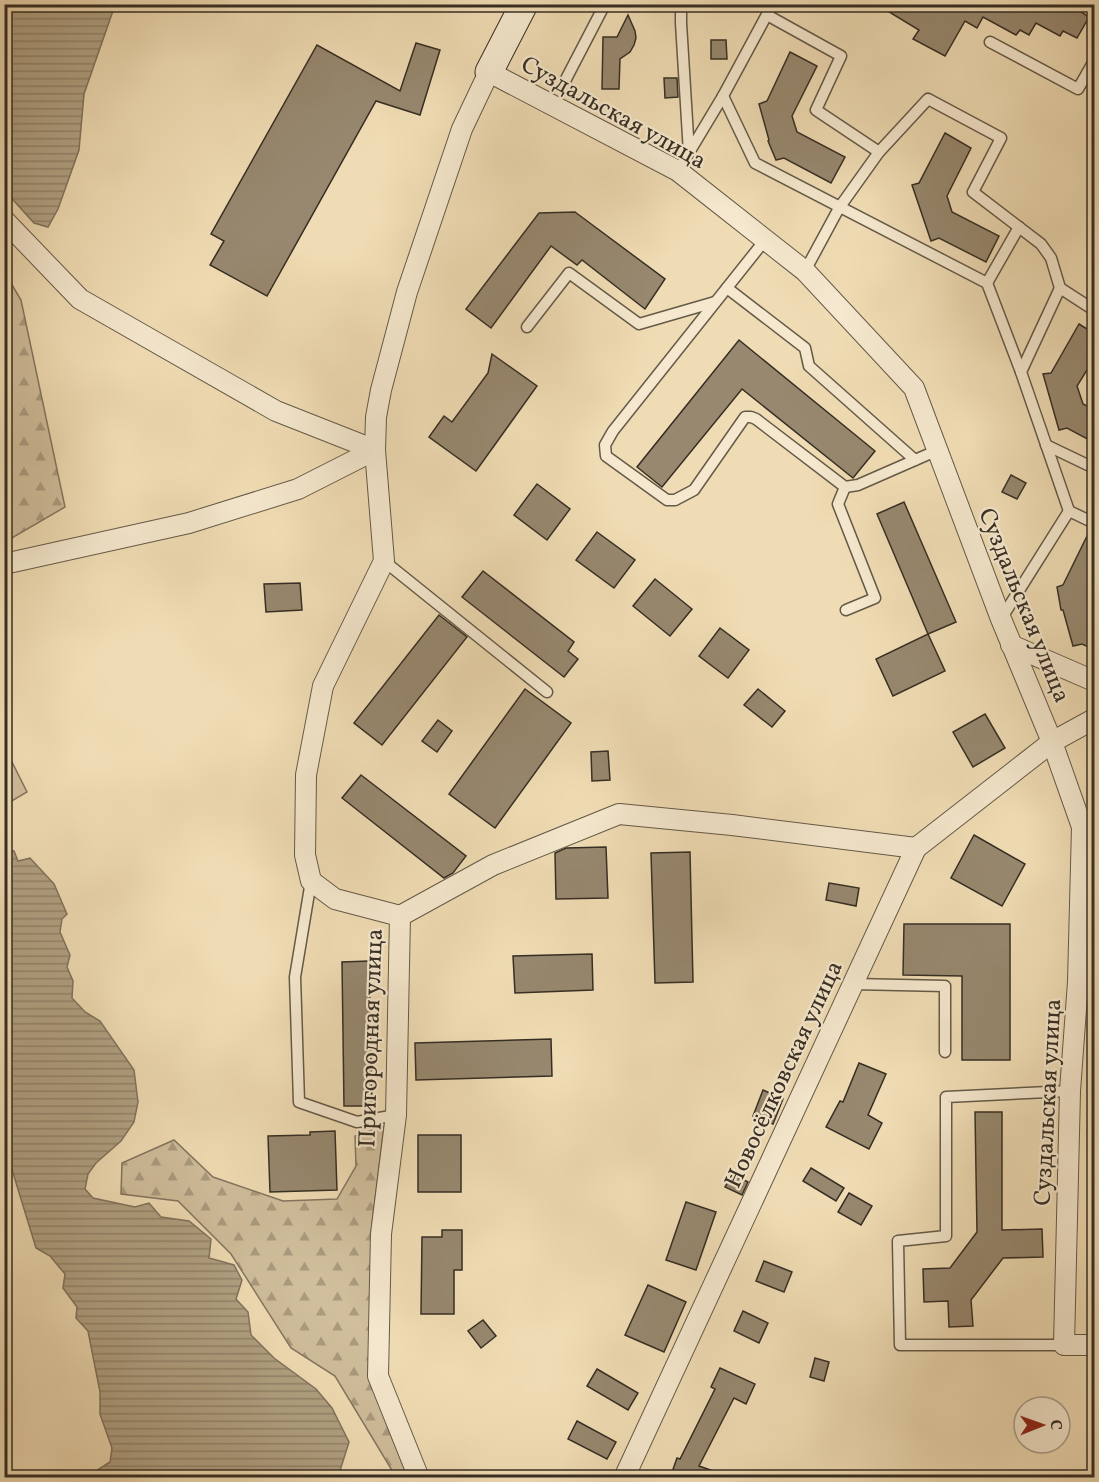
<svg xmlns="http://www.w3.org/2000/svg" width="1099" height="1482" font-family="Vollkorn,serif">
	<defs>
		<pattern id="forest-firs" width="22" height="20" patternUnits="userSpaceOnUse" patternTransform="scale(1.5)"><rect width="22" height="20" fill="#d0be9c"/><path d="M5 1l3.5 6h-7zM16 11l3.5 6h-7z" fill="#aa9b7f"/></pattern>
		<pattern id="water-rules" width="6" height="5" patternUnits="userSpaceOnUse" patternTransform="scale(1.5)"><rect width="6" height="5" fill="#b1a183"/><path d="M0 2.5h6" fill="none" stroke="#91846b"/></pattern>
	</defs>
	<rect width="100%" height="100%" fill="#f0dcb4"/>
	<filter id="stains"><feTurbulence type="fractalNoise" baseFrequency=".00333" numOctaves="4"/><feColorMatrix values="0 0 0 0 .2 0 0 0 0 .09 0 0 0 0 .02 0 0 0 .5 -.17"/></filter>
	<radialGradient id="worn" r=".72"><stop offset=".6" stop-color="#630" stop-opacity="0"/><stop offset="1" stop-color="#630" stop-opacity=".3"/></radialGradient>
	<path fill="#d0be9c" stroke="#837660" stroke-width="1.5" d="M 5,748 L 27,792 L 5,805 L 4,805 Z"/>
	<g fill="url(#forest-firs)" stroke="#837660" stroke-width="1.5">
		<path d="M 5,273 L 21,300 L 65,507 L 5,542 Z"/>
		<path d="M 384,1126 L 371,1232 L 370,1365 L 414,1477 L 396,1477 L 335,1376 L 291,1348 L 231,1254 L 178,1201 L 121,1194 L 122,1163 L 174,1140 L 213,1177 L 283,1201 L 337,1199 L 356,1166 L 355,1136 Z"/>
	</g>
	<g fill="url(#water-rules)" stroke="#80735d" stroke-width="1.5">
		<path d="M 5,4 L 115,5 L 84,94 L 79,150 L 58,209 L 48,227 L 34,223 L 5,191 Z"/>
		<path d="M 5,850 L 14,851 L 18,861 L 30,858 L 54,884 L 67,914 L 62,919 L 60,932 L 70,955 L 67,967 L 73,981 L 72,998 L 85,1012 L 100,1021 L 134,1070 L 138,1102 L 134,1122 L 121,1141 L 96,1163 L 88,1174 L 85,1189 L 93,1198 L 135,1207 L 149,1203 L 161,1217 L 189,1221 L 211,1239 L 209,1258 L 234,1265 L 242,1280 L 236,1299 L 248,1312 L 251,1335 L 274,1358 L 316,1389 L 332,1408 L 349,1442 L 338,1477 L 74,1477 L 77,1473 L 96,1471 L 110,1462 L 112,1448 L 100,1414 L 100,1392 L 88,1331 L 76,1318 L 77,1307 L 63,1288 L 65,1274 L 50,1256 L 36,1248 L 6,1150 L 4,1127 L 4,897 L 7,895 L 5,891 Z"/>
	</g>
	<g fill="#97886f" stroke="#362e24" stroke-width="1.5">
		<path d="M 876,4 L 1081,4 L 1078,10 L 1089,17 L 1077,38 L 1063,31 L 1060,36 L 1036,23 L 1029,35 L 1020,30 L 1016,35 L 983,17 L 977,28 L 965,21 L 945,56 L 913,39 L 919,30 Z"/>
		<path d="M 628,15 L 635,31 L 636,38 L 634,45 L 630,52 L 620,59 L 619,89 L 602,89 L 603,37 L 617,37 Z"/>
		<path d="M 711,40 L 726,40 L 727,59 L 711,59 Z"/>
		<path d="M 416,43 L 440,50 L 420,115 L 376,101 L 267,296 L 210,265 L 224,241 L 211,234 L 317,45 L 400,91 Z"/>
		<path d="M 790,52 L 817,66 L 792,116 L 797,132 L 845,157 L 831,183 L 784,158 L 776,160 L 768,141 L 769,140 L 759,104 L 767,101 Z"/>
		<path d="M 664,78 L 677,78 L 678,97 L 665,98 Z"/>
		<path d="M 945,133 L 971,148 L 947,196 L 952,212 L 999,236 L 986,262 L 939,238 L 931,241 L 912,185 L 919,183 Z"/>
		<path d="M 575,212 L 665,279 L 645,309 L 582,260 L 577,265 L 551,246 L 491,328 L 466,309 L 539,213 Z"/>
		<path d="M 1079,324 L 1095,334 L 1095,357 L 1077,386 L 1083,404 L 1095,410 L 1095,443 L 1067,428 L 1059,430 L 1043,374 L 1051,373 Z"/>
		<path d="M 739,340 L 875,451 L 853,478 L 742,389 L 662,487 L 637,467 Z"/>
		<path d="M 492,354 L 537,386 L 476,471 L 429,437 L 444,416 L 452,422 L 488,373 Z"/>
		<path d="M 1011,475 L 1026,483 L 1017,499 L 1002,492 Z"/>
		<path d="M 537,484 L 570,509 L 547,540 L 514,515 Z"/>
		<path d="M 904,502 L 956,622 L 928,634 L 877,514 Z"/>
		<path d="M 1090,530 L 1095,530 L 1095,589 L 1092,595 L 1095,605 L 1095,650 L 1082,644 L 1073,646 L 1063,610 L 1061,610 L 1057,587 L 1063,585 Z"/>
		<path d="M 597,532 L 635,560 L 614,588 L 576,560 Z"/>
		<path d="M 483,571 L 574,642 L 568,651 L 578,659 L 564,677 L 462,597 Z"/>
		<path d="M 655,579 L 692,609 L 670,636 L 633,606 Z"/>
		<path d="M 300,583 L 302,610 L 266,612 L 264,584 Z"/>
		<path d="M 439,615 L 467,637 L 382,745 L 354,723 Z"/>
		<path d="M 720,628 L 749,650 L 728,678 L 699,656 Z"/>
		<path d="M 928,634 L 945,671 L 893,696 L 876,659 Z"/>
		<path d="M 525,689 L 571,723 L 495,828 L 449,794 Z"/>
		<path d="M 758,689 L 785,711 L 772,727 L 744,705 Z"/>
		<path d="M 985,714 L 1005,748 L 973,767 L 953,732 Z"/>
		<path d="M 438,720 L 452,731 L 437,752 L 422,741 Z"/>
		<path d="M 608,751 L 610,780 L 592,781 L 591,752 Z"/>
		<path d="M 361,775 L 466,856 L 453,873 L 444,878 L 342,798 Z"/>
		<path d="M 974,835 L 1025,864 L 1002,906 L 951,878 Z"/>
		<path d="M 606,847 L 608,898 L 556,899 L 555,853 L 566,848 Z"/>
		<path d="M 690,852 L 693,982 L 655,983 L 651,853 Z"/>
		<path d="M 829,883 L 859,888 L 856,906 L 826,900 Z"/>
		<path d="M 904,924 L 1010,924 L 1010,1060 L 962,1060 L 962,976 L 903,975 Z"/>
		<path d="M 592,954 L 593,990 L 515,993 L 513,956 Z"/>
		<path d="M 369,961 L 372,1106 L 344,1106 L 342,962 Z"/>
		<path d="M 551,1039 L 552,1076 L 416,1080 L 415,1043 Z"/>
		<path d="M 859,1063 L 886,1074 L 868,1115 L 882,1123 L 869,1149 L 826,1127 L 840,1101 L 843,1102 Z"/>
		<path d="M 763,1090 L 783,1099 L 773,1124 L 753,1116 Z"/>
		<path d="M 975,1112 L 1002,1112 L 1002,1230 L 1042,1229 L 1043,1257 L 1003,1258 L 971,1300 L 973,1326 L 949,1327 L 948,1301 L 924,1302 L 923,1269 L 950,1268 L 977,1232 Z"/>
		<path d="M 335,1131 L 337,1190 L 270,1192 L 268,1136 L 310,1135 L 310,1132 Z"/>
		<rect x="418" y="1135" width="43" height="57"/>
		<path d="M 811,1168 L 844,1188 L 836,1201 L 803,1181 Z"/>
		<path d="M 732,1175 L 748,1182 L 742,1195 L 725,1187 Z"/>
		<path d="M 849,1193 L 872,1206 L 861,1225 L 838,1212 Z"/>
		<path d="M 686,1202 L 716,1212 L 696,1270 L 666,1260 Z"/>
		<path d="M 442,1230 L 462,1230 L 462,1270 L 454,1270 L 454,1314 L 421,1314 L 422,1237 L 442,1237 Z"/>
		<path d="M 764,1261 L 792,1272 L 784,1292 L 756,1281 Z"/>
		<path d="M 648,1285 L 686,1302 L 664,1352 L 625,1335 Z"/>
		<path d="M 743,1311 L 768,1323 L 759,1343 L 734,1331 Z"/>
		<path d="M 483,1320 L 496,1336 L 481,1348 L 468,1331 Z"/>
		<path d="M 815,1358 L 829,1362 L 824,1381 L 810,1377 Z"/>
		<path d="M 720,1368 L 755,1384 L 746,1404 L 734,1398 L 699,1466 L 725,1475 L 725,1478 L 670,1478 L 677,1458 L 680,1459 L 715,1389 L 711,1387 Z"/>
		<path d="M 597,1369 L 638,1393 L 628,1410 L 587,1386 Z"/>
		<path d="M 577,1421 L 616,1442 L 607,1459 L 568,1439 Z"/>
	</g>
	<g fill="none" stroke-linecap="round" stroke-linejoin="round">
		<defs>
			<g id="lane">
				<path d="M 681,4 L 681,23 L 689,153"/>
				<path d="M 767,15 L 841,56 L 816,110 L 879,152"/>
				<path d="M 990,42 L 1078,89 L 1094,61"/>
				<path d="M 565,81 L 605,4"/>
				<path d="M 723,96 L 755,163 L 987,283 L 1021,372 L 1069,511 L 1094,523"/>
				<path d="M 678,171 L 723,96 L 771,7 L 771,4"/>
				<path d="M 765,240 L 613,431 L 605,445 L 606,456 L 667,500 L 675,500 L 694,490 L 745,417 L 751,417 L 756,419 L 845,487 L 858,485 L 938,450"/>
				<path d="M 805,271 L 839,208 L 879,152 L 928,99 L 1001,138 L 973,192 L 1041,244 L 1051,258 L 1060,288"/>
				<path d="M 987,283 L 1019,227"/>
				<path d="M 727,288 L 805,348 L 809,366 L 915,460"/>
				<path d="M 527,327 L 569,273 L 639,324 L 715,302"/>
				<path d="M 1021,372 L 1060,288 L 1094,310"/>
				<path d="M 1046,445 L 1094,468"/>
				<path d="M 845,487 L 838,504 L 875,598 L 846,610"/>
				<path d="M 384,561 L 547,692"/>
				<path d="M 1001,619 L 1069,511"/>
				<path d="M 311,881 L 295,977 L 299,1102 L 357,1122 L 396,1115"/>
				<path d="M 1078,982 L 1094,981"/>
				<path d="M 853,984 L 945,986 L 945,1052"/>
				<path d="M 1064,1345 L 900,1345 L 898,1241 L 946,1236 L 946,1097 L 1070,1091"/>
			</g>
			<g id="street">
				<path d="M 4,220 L 80,299 L 276,411 L 375,450 L 298,489 L 189,523 L 4,564"/>
				<path d="M 1011,645 L 1094,681"/>
				<path d="M 400,916 L 335,899 L 311,881 L 305,855 L 306,775 L 323,686 L 384,561 L 375,450 L 376,417 L 381,390 L 407,292 L 462,129 L 489,72 L 678,171 L 805,271 L 914,388 L 1001,619 L 1052,742 L 1082,827 L 1078,982 L 1070,1091 L 1064,1345 L 1094,1345"/>
				<path d="M 419,1478 L 378,1376 L 381,1234 L 396,1115 L 400,916 L 493,865 L 619,814 L 732,825 L 916,848"/>
				<path d="M 624,1478 L 916,848 L 1052,742 L 1094,719"/>
			</g>
			<path id="secondary" d="M 489,72 L 524,4"/>
		</defs>
		<use href="#lane" stroke="#645a48" stroke-width="13"/>
		<use href="#street" stroke="#645a48" stroke-width="22"/>
		<use href="#secondary" stroke="#362e24" stroke-width="29"/>
		<use href="#lane" stroke="#f5e8ce" stroke-width="10"/>
		<use href="#street" stroke="#f5e8ce" stroke-width="20"/>
		<use href="#secondary" stroke="#f5e8ce" stroke-width="27"/>
	</g>
	<g text-anchor="middle" stroke-width="4.5" stroke-linejoin="round" paint-order="stroke">
		<g font-size="24" fill="#362e24" stroke="#f5e8ce">
			<text transform="translate(614 112) rotate(29)" y="8">Суздальская улица</text>
			<text transform="translate(1025 605) rotate(68)" y="8">Суздальская улица</text>
			<text transform="translate(370 1038) rotate(-88)" y="8">Пригородная улица</text>
			<text transform="translate(783 1074) rotate(-65)" y="8">Новосёлковская улица</text>
			<text transform="translate(1047 1102) rotate(-87)" y="8">Суздальская улица</text>
		</g>
	</g>
	<rect width="1099" height="1482" fill="none" stroke="#f0dcb4" stroke-width="24"/>
	<rect x="6" y="6" width="1087" height="1470" fill="none" stroke="#362e24" stroke-width="3"/>
	<rect x="12" y="12" width="1075" height="1458" fill="none" stroke="#362e24" stroke-width="1.5"/>
	<g transform="translate(1042 1425) rotate(89)"><circle r="28" fill="#f5e8ce" stroke="#a99e8a" stroke-width="1.5"/>
	<path d="M0-4.5L10 22L0 15L-10 22Z" fill="#8f2418"/>
	<text y="-9" font-size="16" font-weight="bold" text-anchor="middle" fill="#362e24">С</text>
	</g>
	<rect width="100%" height="100%" filter="url(#stains)"/>
	<rect width="100%" height="100%" fill="url(#worn)"/>
</svg>
